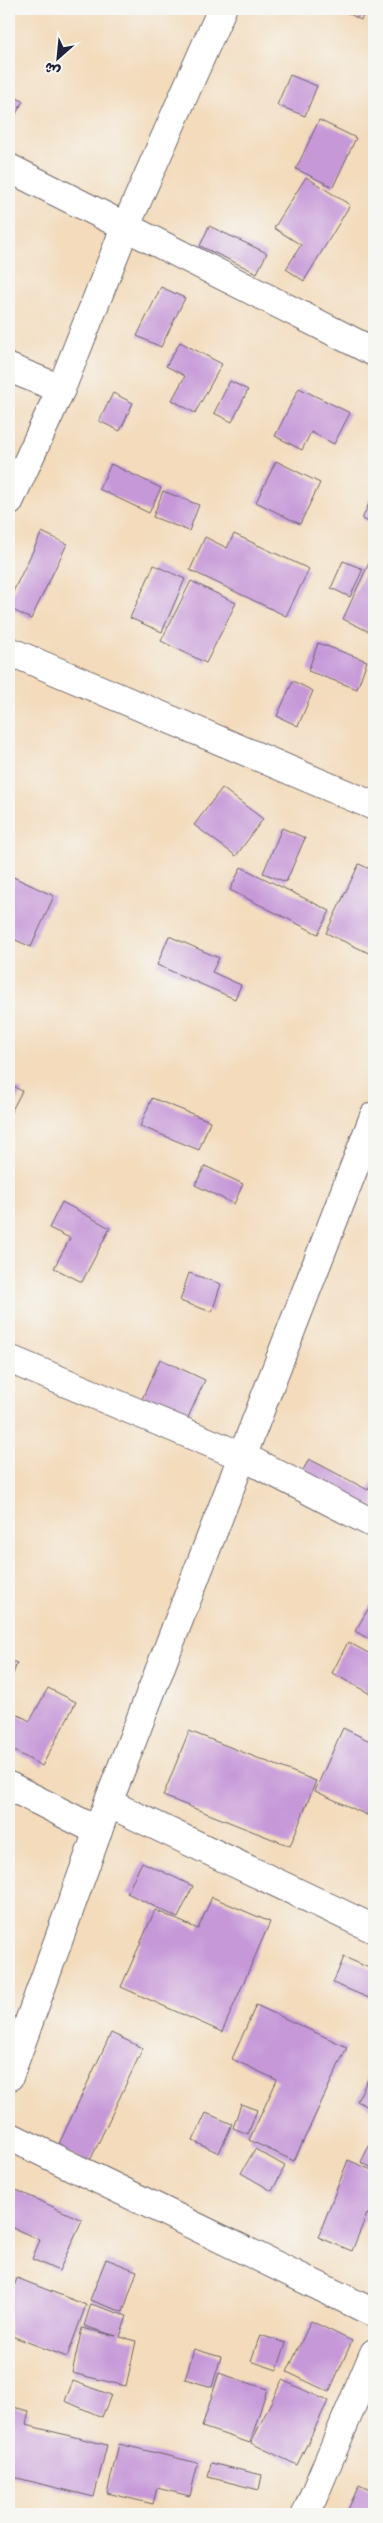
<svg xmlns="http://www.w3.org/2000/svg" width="383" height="2523" font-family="'Comic Neue','Playpen Sans Arabic',sans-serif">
	<rect width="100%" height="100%" fill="#f6f6f2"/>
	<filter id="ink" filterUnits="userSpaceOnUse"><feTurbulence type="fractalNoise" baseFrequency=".02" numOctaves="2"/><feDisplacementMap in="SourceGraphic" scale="10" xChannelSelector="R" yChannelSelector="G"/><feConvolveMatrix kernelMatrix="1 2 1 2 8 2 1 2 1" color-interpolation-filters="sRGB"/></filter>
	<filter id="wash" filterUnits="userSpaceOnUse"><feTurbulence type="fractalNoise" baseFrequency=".0096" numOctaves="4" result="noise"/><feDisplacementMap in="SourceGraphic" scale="20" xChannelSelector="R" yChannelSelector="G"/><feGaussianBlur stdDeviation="1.12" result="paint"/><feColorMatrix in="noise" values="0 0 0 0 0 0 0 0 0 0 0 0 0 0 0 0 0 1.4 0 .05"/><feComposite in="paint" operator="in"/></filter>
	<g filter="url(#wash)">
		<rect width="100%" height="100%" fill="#f3dbbc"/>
		<g id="blocks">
			<g fill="#c698d8">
				<path d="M 340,9 L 367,9 L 361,20 Z"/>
				<path d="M 290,75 L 317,86 L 305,116 L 277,105 Z"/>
				<path d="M 9,94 L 23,101 L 9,127 Z"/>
				<path d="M 319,120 L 356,138 L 333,187 L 296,169 Z"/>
				<path d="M 306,177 L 350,205 L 304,281 L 286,269 L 301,245 L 274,228 Z"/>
				<path d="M 209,226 L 267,253 L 257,273 L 200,246 Z"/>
				<path d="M 161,287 L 185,298 L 161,347 L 137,336 Z"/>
				<path d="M 180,342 L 222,364 L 195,413 L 172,400 L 185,376 L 166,366 Z"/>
				<path d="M 230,381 L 248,390 L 232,422 L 214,413 Z"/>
				<path d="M 299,388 L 350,413 L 334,444 L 311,432 L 302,450 L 275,436 Z"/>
				<path d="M 113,393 L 133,403 L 120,431 L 99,421 Z"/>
				<path d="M 276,461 L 320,483 L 300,524 L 256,502 Z"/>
				<path d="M 111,464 L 161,488 L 149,513 L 99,489 Z"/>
				<path d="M 163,491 L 199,505 L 189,531 L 153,517 Z"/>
				<path d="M 374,492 L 374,524 L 362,519 Z"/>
				<path d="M 42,532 L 67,544 L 31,619 L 9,608 L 9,600 Z"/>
				<path d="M 234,534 L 309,569 L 286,616 L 190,570 L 205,537 L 227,548 Z"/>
				<path d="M 374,552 L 374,634 L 343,619 Z"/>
				<path d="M 343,561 L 363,569 L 350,597 L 331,588 Z"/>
				<path d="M 154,565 L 185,579 L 162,632 L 130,618 Z"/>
				<path d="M 191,581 L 236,603 L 206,663 L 161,641 Z"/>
				<path d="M 318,643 L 367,661 L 357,689 L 308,671 Z"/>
				<path d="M 293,681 L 313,691 L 298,726 L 277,716 Z"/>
				<path d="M 222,788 L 263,819 L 236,856 L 194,825 Z"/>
				<path d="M 282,828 L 305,838 L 286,882 L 263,873 Z"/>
				<path d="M 359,864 L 374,871 L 373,955 L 326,933 Z"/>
				<path d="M 241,867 L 330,911 L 318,934 L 230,890 Z"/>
				<path d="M 9,875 L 54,896 L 31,947 L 9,937 Z"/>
				<path d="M 169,936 L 219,958 L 212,972 L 241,985 L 235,999 L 157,965 Z"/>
				<path d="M 9,1084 L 22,1091 L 9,1116 Z"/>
				<path d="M 152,1098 L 210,1121 L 199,1150 L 140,1126 Z"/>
				<path d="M 205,1166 L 243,1184 L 234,1204 L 195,1185 Z"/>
				<path d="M 62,1202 L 110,1228 L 82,1282 L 54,1268 L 70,1238 L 49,1228 Z"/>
				<path d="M 189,1273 L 221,1284 L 212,1312 L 180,1301 Z"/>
				<path d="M 160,1359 L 205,1380 L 187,1420 L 142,1399 Z"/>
				<path d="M 309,1459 L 368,1490 L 374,1478 L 374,1522 L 297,1481 Z"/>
				<path d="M 370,1606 L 374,1608 L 374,1642 L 355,1631 Z"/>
				<path d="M 348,1642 L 374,1656 L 374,1696 L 332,1673 Z"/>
				<path d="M 9,1660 L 17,1663 L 9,1685 Z"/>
				<path d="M 48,1688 L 76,1702 L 42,1766 L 9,1748 L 9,1710 L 30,1721 Z"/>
				<path d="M 343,1728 L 374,1743 L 374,1800 L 367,1815 L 315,1791 Z"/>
				<path d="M 189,1731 L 316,1781 L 290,1846 L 163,1796 Z"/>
				<path d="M 142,1862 L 193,1886 L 178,1918 L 127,1893 Z"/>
				<path d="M 212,1897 L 270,1922 L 222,2032 L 121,1987 L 155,1910 L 198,1929 Z"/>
				<path d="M 344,1957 L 374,1970 L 374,1987 L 369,1998 L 333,1983 Z"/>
				<path d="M 256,2005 L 347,2047 L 294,2161 L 249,2140 L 277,2080 L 232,2059 Z"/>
				<path d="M 111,2033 L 143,2048 L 89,2163 L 57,2148 Z"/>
				<path d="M 374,2067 L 374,2110 L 357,2101 Z"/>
				<path d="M 241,2104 L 257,2110 L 248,2134 L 233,2128 Z"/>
				<path d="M 206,2113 L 232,2124 L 219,2153 L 193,2141 Z"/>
				<path d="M 374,2136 L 374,2169 L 361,2162 Z"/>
				<path d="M 255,2149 L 285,2166 L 272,2191 L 241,2173 Z"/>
				<path d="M 348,2160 L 374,2171 L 374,2216 L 367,2214 L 352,2251 L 318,2237 Z"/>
				<path d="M 16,2190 L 82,2220 L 59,2271 L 32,2259 L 40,2240 L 9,2226 L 9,2206 Z"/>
				<path d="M 106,2259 L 137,2271 L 123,2312 L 90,2300 Z"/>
				<path d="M 17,2278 L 86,2305 L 67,2357 L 9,2335 L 9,2301 Z"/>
				<path d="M 91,2304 L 127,2316 L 120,2337 L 136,2341 L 126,2386 L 72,2373 L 82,2328 L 116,2336 L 84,2326 Z"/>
				<path d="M 311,2321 L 352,2341 L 329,2392 L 287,2372 Z"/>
				<path d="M 260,2335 L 286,2343 L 277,2370 L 251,2361 Z"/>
				<path d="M 194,2349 L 221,2357 L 212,2387 L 185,2379 Z"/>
				<path d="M 219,2373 L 267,2389 L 250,2443 L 202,2427 Z"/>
				<path d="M 282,2380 L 328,2401 L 297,2465 L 251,2443 Z"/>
				<path d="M 73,2381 L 111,2395 L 102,2417 L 65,2401 Z"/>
				<path d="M 9,2406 L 29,2411 L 26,2425 L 107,2445 L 94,2497 L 9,2476 Z"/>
				<path d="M 119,2444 L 198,2463 L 190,2496 L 157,2488 L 153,2504 L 107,2493 Z"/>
				<path d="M 211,2463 L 262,2475 L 259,2490 L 208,2477 Z"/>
				<path d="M 359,2485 L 374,2492 L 374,2514 L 346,2514 Z"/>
			</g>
		</g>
	</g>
	<g filter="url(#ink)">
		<use href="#blocks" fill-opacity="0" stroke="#6b6368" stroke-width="1"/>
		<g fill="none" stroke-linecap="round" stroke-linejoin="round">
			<defs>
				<g id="minor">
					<path d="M 9,168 L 374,352"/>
					<path d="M 9,368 L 61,389"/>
					<path d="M 9,502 L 61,389 L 125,228 L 222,9"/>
					<path d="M 9,651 L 374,806"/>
					<path d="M 9,1359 L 244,1457 L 374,1524"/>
					<path d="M 9,1786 L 98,1831"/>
					<path d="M 108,1803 L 374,1929"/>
					<path d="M 9,2136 L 374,2313"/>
					<path d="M 306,2514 L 374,2353"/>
				</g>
				<path id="secondary" d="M 9,2077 L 108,1803 L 374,1116"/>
			</defs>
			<use href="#minor" stroke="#6b6368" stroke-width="30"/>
			<use href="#secondary" stroke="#6b6368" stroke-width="30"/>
			<use href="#minor" stroke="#fff" stroke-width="28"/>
			<use href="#secondary" stroke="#fff" stroke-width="28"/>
		</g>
	</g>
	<rect width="383" height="2523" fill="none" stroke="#f6f6f2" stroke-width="30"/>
	<g transform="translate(58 58) rotate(207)" stroke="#f6f6f2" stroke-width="4" paint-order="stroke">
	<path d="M0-4L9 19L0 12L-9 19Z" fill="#22223b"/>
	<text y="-8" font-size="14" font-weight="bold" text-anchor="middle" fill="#22223b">ش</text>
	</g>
</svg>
